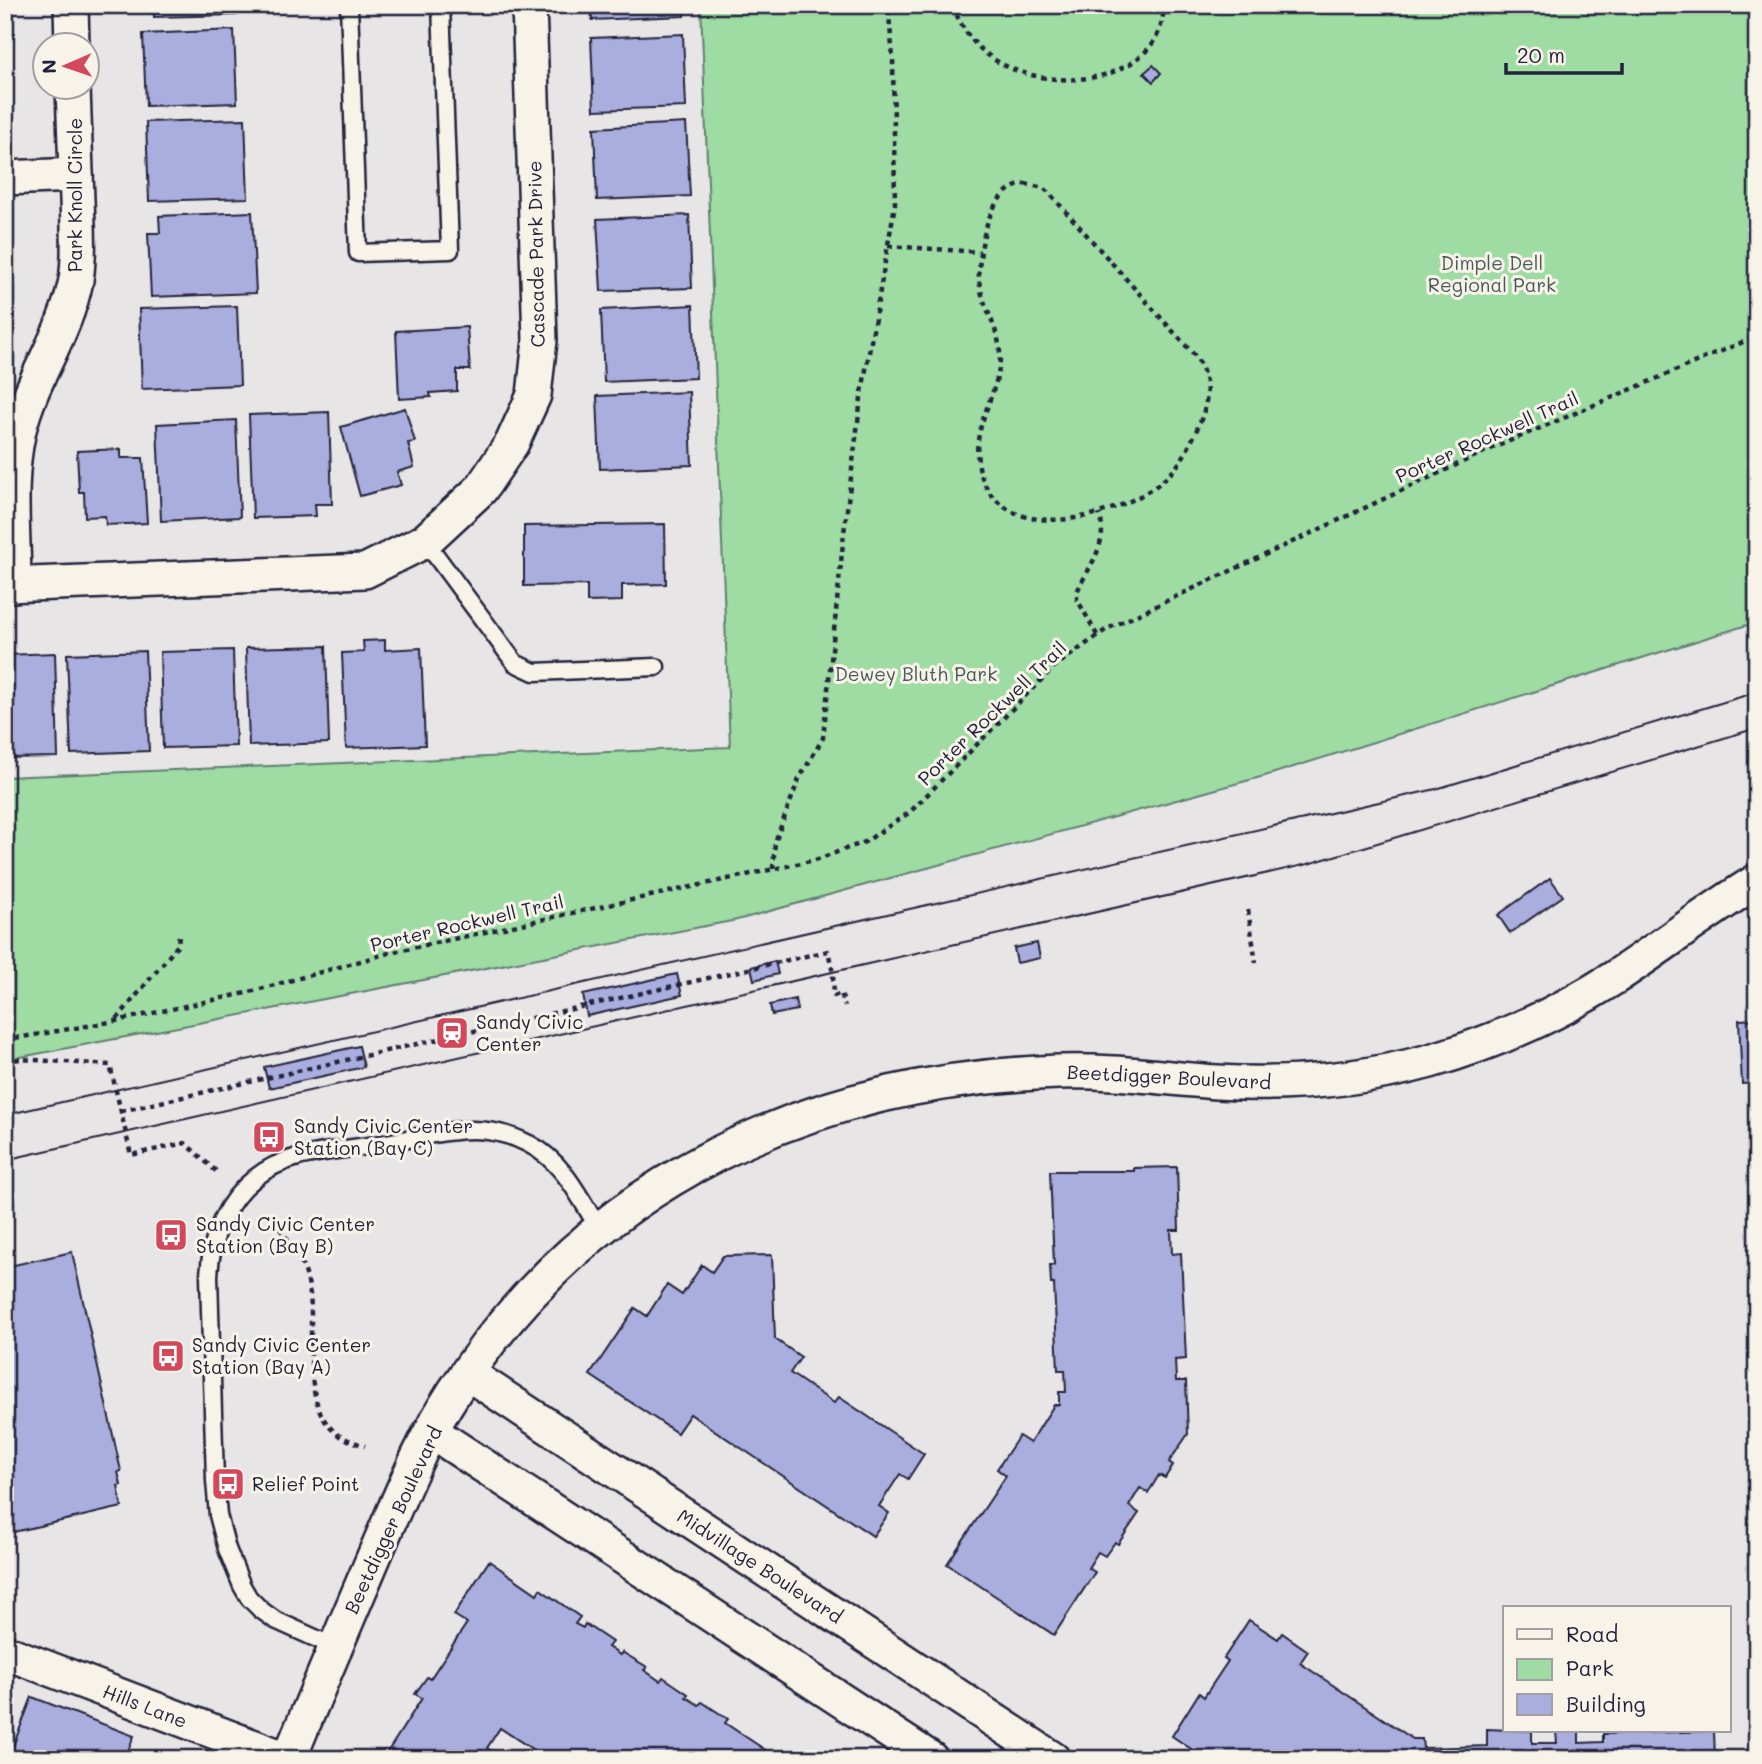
<svg xmlns="http://www.w3.org/2000/svg" width="1762" height="1764" font-family="Mali,sans-serif">
	<rect width="100%" height="100%" fill="#e8e5e6"/>
	<filter id="ink" filterUnits="userSpaceOnUse"><feTurbulence type="fractalNoise" baseFrequency=".0143" numOctaves="2"/><feDisplacementMap in="SourceGraphic" scale="14" xChannelSelector="R" yChannelSelector="G"/><feConvolveMatrix kernelMatrix="1 2 1 2 8 2 1 2 1" color-interpolation-filters="sRGB"/></filter>
	<g filter="url(#ink)">
		<path fill="#9edca4" stroke="#607f70" stroke-width="2" d="M 701,5 L 1757,5 L 1757,622 L 1268,775 L 737,920 L 5,1060 L 5,777 L 730,747 Z"/>
		<g fill="#aaaedf" stroke="#22223b" stroke-width="2">
			<path d="M 153,5 L 237,5 L 237,15 L 154,17 Z"/>
			<path d="M 591,5 L 684,5 L 684,16 L 592,20 Z"/>
			<path d="M 234,30 L 237,103 L 146,106 L 143,34 Z"/>
			<path d="M 683,34 L 686,107 L 594,110 L 591,38 Z"/>
			<path d="M 1153,65 L 1161,73 L 1153,82 L 1144,73 Z"/>
			<path d="M 245,119 L 248,198 L 149,201 L 146,122 Z"/>
			<path d="M 686,123 L 690,196 L 597,200 L 594,128 Z"/>
			<path d="M 252,212 L 256,293 L 151,297 L 148,233 L 160,233 L 159,216 Z"/>
			<path d="M 689,215 L 692,288 L 601,291 L 597,219 Z"/>
			<path d="M 5,283 L 11,283 L 12,325 L 5,325 Z"/>
			<path d="M 693,305 L 696,378 L 604,382 L 601,310 Z"/>
			<path d="M 237,306 L 240,385 L 142,389 L 139,309 Z"/>
			<path d="M 467,327 L 470,370 L 457,370 L 457,391 L 430,393 L 431,397 L 399,399 L 396,331 Z"/>
			<path d="M 689,392 L 692,465 L 600,469 L 597,396 Z"/>
			<path d="M 405,408 L 415,442 L 408,443 L 414,467 L 397,472 L 401,485 L 360,496 L 341,427 Z"/>
			<path d="M 329,412 L 332,504 L 315,504 L 316,516 L 253,518 L 249,415 Z"/>
			<path d="M 236,420 L 240,517 L 161,521 L 157,424 Z"/>
			<path d="M 121,449 L 121,458 L 143,458 L 147,523 L 106,525 L 105,516 L 85,517 L 84,492 L 79,492 L 77,451 Z"/>
			<path d="M 665,524 L 666,584 L 622,585 L 622,601 L 587,602 L 587,585 L 524,586 L 524,526 Z"/>
			<path d="M 385,640 L 385,650 L 421,648 L 425,745 L 346,748 L 342,653 L 364,652 L 363,641 Z"/>
			<path d="M 326,646 L 329,743 L 249,746 L 246,648 Z"/>
			<path d="M 233,650 L 236,746 L 163,748 L 160,652 Z"/>
			<path d="M 145,651 L 149,751 L 71,754 L 67,654 Z"/>
			<path d="M 55,653 L 58,757 L 5,758 L 5,655 Z"/>
			<path d="M 1550,878 L 1563,896 L 1510,933 L 1498,915 Z"/>
			<path d="M 1037,943 L 1040,958 L 1017,963 L 1014,948 Z"/>
			<path d="M 775,961 L 778,974 L 754,980 L 751,967 Z"/>
			<path d="M 677,974 L 682,995 L 587,1016 L 583,995 Z"/>
			<path d="M 795,999 L 797,1010 L 772,1015 L 770,1005 Z"/>
			<path d="M 1757,1019 L 1757,1083 L 1742,1084 L 1739,1020 Z"/>
			<path d="M 359,1046 L 364,1067 L 269,1088 L 264,1067 Z"/>
			<path d="M 1177,1167 L 1179,1230 L 1171,1230 L 1172,1254 L 1181,1253 L 1186,1359 L 1175,1360 L 1176,1381 L 1186,1381 L 1188,1434 L 1169,1462 L 1173,1465 L 1165,1478 L 1159,1475 L 1148,1493 L 1140,1488 L 1129,1506 L 1139,1513 L 1118,1544 L 1115,1542 L 1105,1556 L 1098,1552 L 1088,1568 L 1095,1572 L 1054,1635 L 947,1564 L 1006,1476 L 997,1469 L 1019,1436 L 1030,1443 L 1054,1405 L 1059,1405 L 1059,1392 L 1066,1392 L 1065,1370 L 1058,1370 L 1054,1284 L 1051,1284 L 1050,1265 L 1054,1265 L 1050,1171 L 1134,1171 L 1134,1168 Z"/>
			<path d="M 72,1252 L 121,1471 L 118,1472 L 121,1485 L 118,1486 L 122,1507 L 5,1534 L 5,1267 Z"/>
			<path d="M 772,1255 L 775,1339 L 801,1357 L 790,1373 L 834,1403 L 839,1397 L 924,1454 L 908,1479 L 900,1474 L 879,1506 L 889,1513 L 873,1536 L 690,1414 L 677,1433 L 590,1375 L 635,1308 L 647,1316 L 667,1285 L 682,1295 L 702,1265 L 712,1272 L 723,1256 Z"/>
			<path d="M 489,1561 L 537,1594 L 540,1589 L 580,1617 L 575,1624 L 583,1628 L 585,1624 L 612,1642 L 608,1647 L 620,1655 L 622,1652 L 647,1667 L 644,1670 L 660,1681 L 663,1677 L 688,1694 L 686,1697 L 699,1705 L 702,1702 L 728,1719 L 725,1723 L 779,1759 L 542,1759 L 539,1757 L 541,1755 L 500,1728 L 487,1748 L 502,1759 L 383,1759 L 422,1698 L 415,1694 L 427,1677 L 430,1679 L 467,1623 L 454,1615 Z"/>
			<path d="M 1249,1620 L 1278,1639 L 1282,1633 L 1308,1651 L 1300,1663 L 1413,1739 L 1422,1739 L 1423,1748 L 1487,1746 L 1487,1729 L 1532,1731 L 1532,1743 L 1557,1743 L 1556,1731 L 1579,1731 L 1579,1743 L 1603,1742 L 1603,1734 L 1630,1733 L 1630,1731 L 1648,1731 L 1648,1733 L 1714,1731 L 1715,1759 L 1206,1759 L 1172,1736 L 1199,1693 L 1204,1697 L 1228,1661 L 1224,1658 Z"/>
			<path d="M 32,1697 L 134,1736 L 125,1758 L 127,1759 L 8,1759 Z"/>
		</g>
		<g fill="none" stroke-linecap="round" stroke-linejoin="round">
			<defs>
				<g id="lane">
					<path d="M 349,5 L 358,253 L 450,250 L 441,5"/>
					<path d="M 425,541 L 515,663 L 534,672 L 656,667"/>
					<path d="M 335,1647 L 275,1620 L 261,1610 L 249,1598 L 242,1586 L 227,1549 L 218,1515 L 215,1481 L 209,1276 C 211,1238 224,1203 255,1178 C 266,1169 283,1161 298,1157 C 327,1150 358,1148 387,1143 C 415,1138 444,1130 472,1130 C 491,1130 512,1135 529,1144 C 563,1161 580,1198 599,1229"/>
				</g>
				<g id="street">
					<path d="M 71,5 L 72,46"/>
					<path d="M 5,178 L 76,175"/>
					<path d="M 5,585 L 365,571 L 425,541 L 481,489 L 512,443 L 534,395 L 540,340 L 529,5"/>
					<path d="M 14,585 C 14,533 7,482 19,430 C 32,376 65,336 76,280 C 80,254 78,226 77,200 C 76,163 74,125 73,88"/>
					<path d="M 467,1373 L 1053,1759"/>
					<path d="M 432,1432 L 931,1759"/>
					<path d="M 5,1652 L 286,1759"/>
					<path d="M 289,1759 C 317,1690 347,1620 376,1552 C 400,1497 422,1441 454,1392 C 592,1179 809,1081 1058,1072 C 1111,1070 1163,1078 1217,1082 C 1288,1086 1361,1080 1430,1061 C 1496,1042 1560,1013 1617,976 C 1664,945 1708,911 1757,881"/>
				</g>
			</defs>
			<use href="#lane" stroke="#22223b" stroke-width="21"/>
			<use href="#street" stroke="#22223b" stroke-width="38"/>
			<g stroke="#22223b" stroke-width="4.5" stroke-dasharray="5 5" stroke-linecap="butt">
				<path d="M 953,5 C 961,29 974,46 995,60 C 1039,88 1122,89 1154,41 C 1161,31 1163,18 1164,5"/>
				<path d="M 1025,184 L 1044,188 L 1051,195 L 1196,357 C 1211,381 1209,402 1198,427 C 1190,445 1182,463 1167,477 C 1121,520 991,553 978,461 C 972,424 1002,389 1000,352 C 998,323 977,300 979,270 C 981,241 989,188 1025,184 Z"/>
				<path d="M 888,246 L 980,252"/>
				<path d="M 1097,635 L 1077,599 L 1077,592 C 1088,567 1110,543 1099,514"/>
				<path d="M 773,869 L 775,842 L 799,779 L 823,738 L 844,533 L 861,398 L 895,205 L 893,58 L 888,5"/>
				<path d="M 1248,910 L 1256,963"/>
				<path d="M 117,1019 L 178,945 L 179,934"/>
				<path d="M 5,1040 L 116,1021 L 246,993 L 389,953 L 815,860 L 865,842 L 910,812 L 1054,667 L 1107,629 L 1486,451 L 1757,336"/>
				<path d="M 5,1061 L 20,1059 L 110,1065 L 131,1155 L 185,1143 L 216,1171"/>
				<path d="M 121,1111 L 828,951 L 833,973 L 834,996 L 841,993 L 845,1006"/>
				<path d="M 274,1220 C 287,1239 303,1259 308,1282 C 318,1326 296,1407 340,1436 C 347,1440 357,1443 365,1446"/>
			</g>
			<use href="#lane" stroke="#f7f3e8" stroke-width="16"/>
			<use href="#street" stroke="#f7f3e8" stroke-width="33"/>
			<g stroke="#22223b" stroke-width="2">
				<path d="M 5,1115 L 1436,789 L 1757,692"/>
				<path d="M 5,1160 L 1308,864 L 1757,728"/>
			</g>
		</g>
	</g>
	<defs>
		<symbol id="station-square" viewBox="-11 -11 22 22"><rect x="-9" y="-9" width="18" height="18" rx="4" fill="#d1495b" stroke="#f7f3e8"/><path d="M-3-6H3Q5-6 5-4V2Q5 4 3 4L4.5 6H3L1.5 4h-3L-3 6H-4.5L-3 4Q-5 4-5 2V-4Q-5-6-3-6ZM-3.5-4v3h7v-3ZM-3.5 1v1.5H-2V1ZM2 1v1.5H3.5V1Z" fill="#fff"/></symbol>
		<symbol id="bus-square" viewBox="-11 -11 22 22"><rect x="-9" y="-9" width="18" height="18" rx="4" fill="#d1495b" stroke="#f7f3e8"/><path d="M-5-6H5V4H4V6H2V4H-2V6H-4V4H-5ZM-3.5-4V0h7V-4ZM-3.5 1.2v1.5H-2V1.2ZM2 1.2v1.5H3.5V1.2Z" fill="#fff"/></symbol>
	</defs>
	<g fill-rule="evenodd">
		<use href="#station-square" x="433" y="1014" width="38" height="38"/>
		<use href="#bus-square" x="250" y="1118" width="38" height="38"/>
		<use href="#bus-square" x="152" y="1216" width="38" height="38"/>
		<use href="#bus-square" x="149" y="1337" width="38" height="38"/>
		<use href="#bus-square" x="209" y="1465" width="38" height="38"/>
	</g>
	<g text-anchor="middle" stroke-width="6" stroke-linejoin="round" paint-order="stroke">
		<g font-size="19" fill="#22223b" stroke="#f7f3e8">
			<text transform="translate(75 195) rotate(-90)" y="7">Park Knoll Circle</text>
			<text transform="translate(536 254) rotate(-91)" y="7">Cascade Park Drive</text>
			<text transform="translate(1487 437) rotate(-24)" y="7">Porter Rockwell Trail</text>
			<text transform="translate(992 713) rotate(-44)" y="7">Porter Rockwell Trail</text>
			<text transform="translate(467 923) rotate(-13)" y="7">Porter Rockwell Trail</text>
			<text transform="translate(1169 1077) rotate(3)" y="7">Beetdigger Boulevard</text>
			<text transform="translate(393 1520) rotate(-65)" y="7">Beetdigger Boulevard</text>
			<text transform="translate(760 1566) rotate(33)" y="7">Midvillage Boulevard</text>
			<text transform="translate(145 1706) rotate(21)" y="7">Hills Lane</text>
		</g>
		<g font-size="19" fill="#475a5a" stroke="#f7f3e8">
			<text x="1492" y="270">Dimple Dell<tspan x="1492" dy="22">Regional Park</tspan></text>
			<text x="916" y="681">Dewey Bluth Park</text>
		</g>
		<g font-size="19" fill="#22223b" stroke="#f7f3e8" text-anchor="start">
			<text x="476" y="1029">Sandy Civic<tspan x="476" dy="22">Center</tspan></text>
			<text x="294" y="1133">Sandy Civic Center<tspan x="294" dy="22">Station (Bay C)</tspan></text>
			<text x="196" y="1231">Sandy Civic Center<tspan x="196" dy="22">Station (Bay B)</tspan></text>
			<text x="192" y="1352">Sandy Civic Center<tspan x="192" dy="22">Station (Bay A)</tspan></text>
			<text x="252" y="1491">Relief Point</text>
		</g>
	</g>
	<rect width="1762" height="1764" fill="none" stroke="#f7f3e8" stroke-width="28"/>
	<rect x="14" y="14" width="1734" height="1736" fill="none" stroke="#22223b" stroke-width="2.5" filter="url(#ink)"/>
	<rect x="1503" y="1606" width="228" height="126" fill="#f7f3e8" stroke="#a29fa3" stroke-width="2"/>
	<rect x="1517" y="1629" width="35" height="10" fill="#f7f3e8" stroke="#a29fa3" stroke-width="2"/>
	<text x="1566" y="1642" font-size="21" fill="#22223b">Road</text>
	<rect x="1517" y="1659" width="35" height="21" fill="#9edca4" stroke="#a29fa3" stroke-width="2"/>
	<text x="1566" y="1676" font-size="21" fill="#22223b">Park</text>
	<rect x="1517" y="1694" width="35" height="21" fill="#aaaedf" stroke="#a29fa3" stroke-width="2"/>
	<text x="1566" y="1712" font-size="21" fill="#22223b">Building</text>
	<g transform="translate(66 66) rotate(268)"><circle r="33" fill="#f7f3e8" stroke="#a29fa3" stroke-width="2"/>
	<path d="M0-5L12 26L0 18L-12 26Z" fill="#d1495b"/>
	<text y="-10" font-size="19" font-weight="bold" text-anchor="middle" fill="#22223b">N</text>
	</g>
	<path d="M1506 63v10h116v-10" fill="none" stroke="#22223b" stroke-width="3.5"/>
	<text x="1517" y="63" font-size="21" fill="#22223b" stroke="#f7f3e8" stroke-width="5" paint-order="stroke">20 m</text>
</svg>
